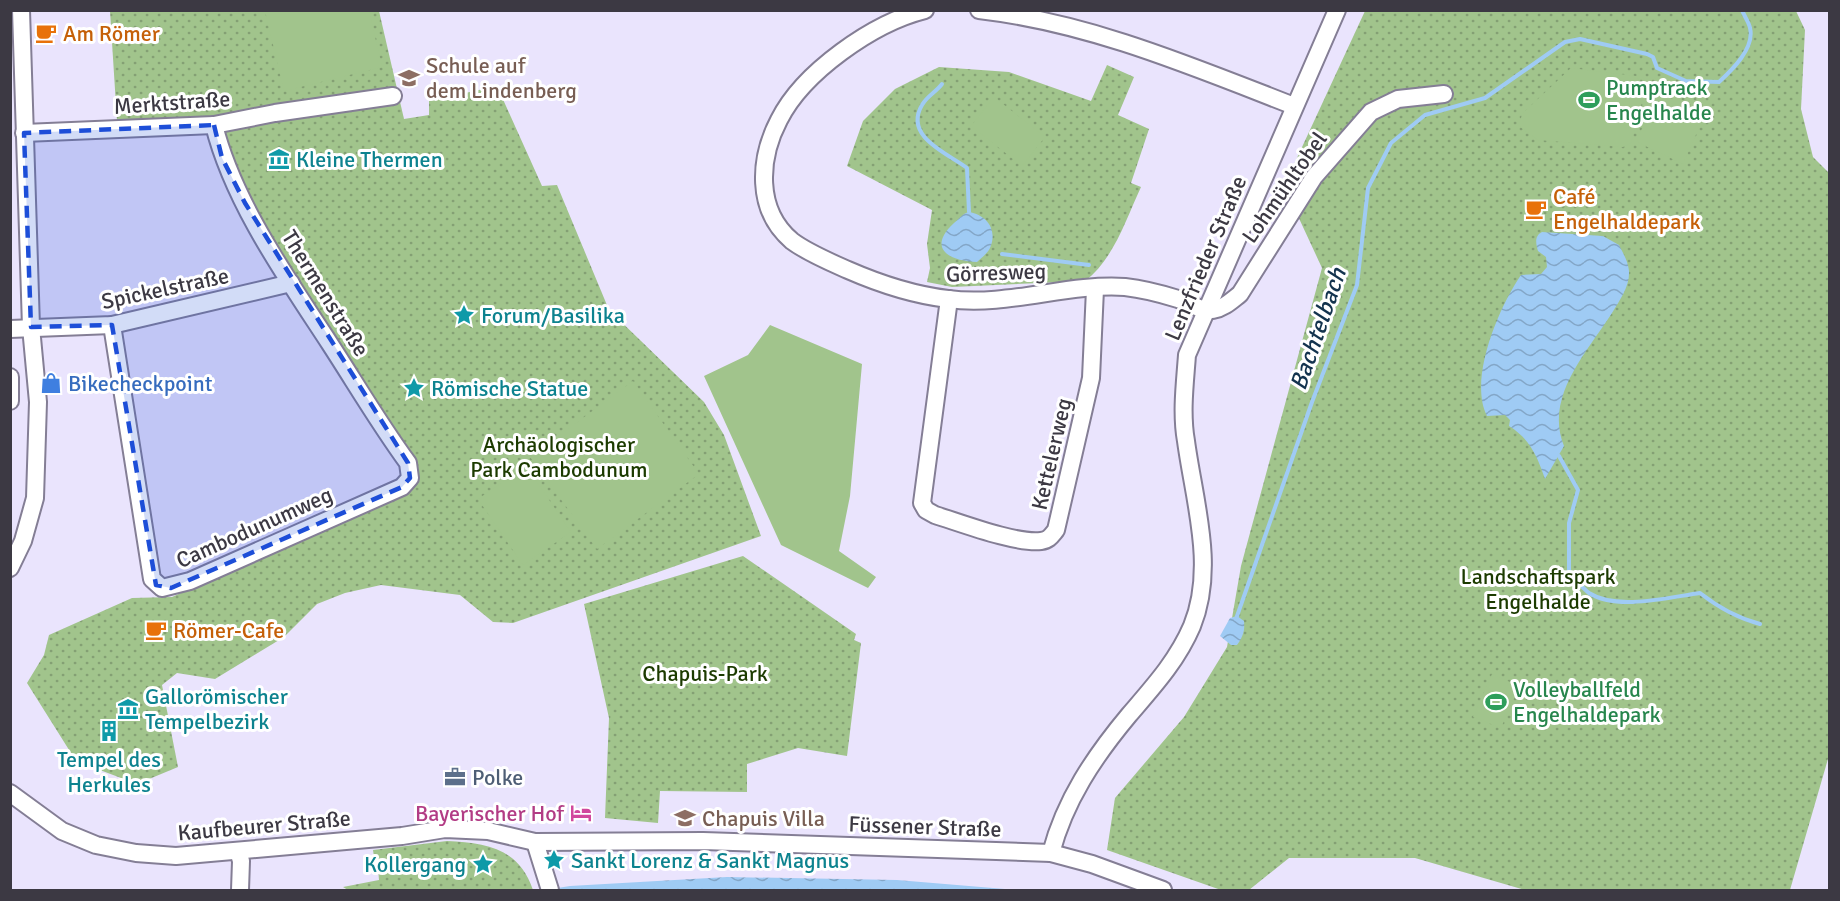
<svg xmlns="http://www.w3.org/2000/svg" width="1840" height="901" font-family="Signika,sans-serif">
	<defs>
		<pattern id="park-dots" width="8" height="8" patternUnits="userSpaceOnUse" patternTransform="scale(1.5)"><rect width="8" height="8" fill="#a1c48c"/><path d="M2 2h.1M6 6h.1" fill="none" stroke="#84a074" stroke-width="1.8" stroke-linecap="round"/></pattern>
		<pattern id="water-waves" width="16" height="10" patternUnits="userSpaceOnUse" patternTransform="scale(1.5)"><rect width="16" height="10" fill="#9fcbf4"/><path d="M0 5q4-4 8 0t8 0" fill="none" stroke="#83a6c7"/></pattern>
	</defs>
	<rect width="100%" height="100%" fill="#eae4fd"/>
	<g fill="url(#park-dots)">
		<path d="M 110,11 L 379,11 L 404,119 L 429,115 L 429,101 L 497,86 L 542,186 L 557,185 L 609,310 L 704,402 L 724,435 L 761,536 L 513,623 L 493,622 L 460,595 L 381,585 L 345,593 L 317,604 L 284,637 L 215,679 L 177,673 L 162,685 L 178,767 L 137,784 L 76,761 L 27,683 L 44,655 L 49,635 L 132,598 L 172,597 L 407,491 L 419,471 L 260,218 L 229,154 L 218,118 L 117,121 Z"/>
		<path d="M 1365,11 L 1796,11 L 1805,30 L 1801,109 L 1813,157 L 1830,174 L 1830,752 L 1790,890 L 1525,890 L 1415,858 L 1289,858 L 1249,890 L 1221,890 L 1107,850 L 1115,798 L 1184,717 L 1227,647 L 1241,566 L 1322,268 L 1284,186 Z"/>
		<path d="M 1107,65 L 1134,77 L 1118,115 L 1149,129 L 1131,183 L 1141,187 C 1126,219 1114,259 1085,281 L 952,287 L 927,282 L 930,268 L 927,244 L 932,210 L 847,166 L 863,121 L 895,89 L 939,67 L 1009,72 L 1091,101 Z"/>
		<path d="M 743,556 L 856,634 L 854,640 L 861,643 L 847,756 L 798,748 L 747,764 L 747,792 L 660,791 L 658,823 L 605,818 L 609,718 L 584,604 Z"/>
		<path d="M 447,841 C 486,843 519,848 533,890 L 348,890 L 343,887 L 379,880 L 377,857 L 374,857 L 373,850 Z"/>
	</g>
	<g fill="#a1c48c">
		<path d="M 265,11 L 369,11 L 382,67 L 284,91 Z"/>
		<path d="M 1571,68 L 1636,76 L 1646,87 L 1631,143 L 1623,147 L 1538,140 L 1519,126 L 1522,114 Z"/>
		<path d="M 1655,92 L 1706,112 L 1683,164 L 1637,142 Z"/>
		<path d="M 994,97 L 1045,137 L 1022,166 L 971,126 Z"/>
		<path d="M 770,325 L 862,364 L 850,496 L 839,551 L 876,577 L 868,588 L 781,545 L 704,376 L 748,355 Z"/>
		<path d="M 633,381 L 699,474 L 597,549 L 530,457 Z"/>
		<path d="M 526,466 L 571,532 L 523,565 L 478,499 Z"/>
		<path d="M 1492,674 L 1519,686 L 1501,728 L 1473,717 Z"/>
	</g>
	<g fill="url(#water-waves)">
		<path d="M 969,212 C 987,215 998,230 990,248 C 988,253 981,258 977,262 C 948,261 927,248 954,223 C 960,218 962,214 969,212 Z"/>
		<path d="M 1542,232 L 1603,236 L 1619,245 C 1623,253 1628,261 1629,271 C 1630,286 1620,300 1612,313 C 1587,352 1544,397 1564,446 L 1545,479 C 1537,456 1530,439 1509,426 L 1510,420 L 1505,415 L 1487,416 C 1468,379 1499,307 1521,275 L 1541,274 L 1547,267 L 1546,257 L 1538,251 C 1536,244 1534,236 1542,232 Z"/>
		<path d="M 1237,616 L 1244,621 C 1245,630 1243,637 1237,645 L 1231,645 L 1220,636 L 1230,618 Z"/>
		<path d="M 727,877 L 897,880 L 1017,890 L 545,890 L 570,886 Z"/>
	</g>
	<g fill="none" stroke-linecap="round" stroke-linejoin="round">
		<g stroke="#9fcbf4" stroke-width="4">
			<path d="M 942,84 C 936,92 927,96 922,105 C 903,137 949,154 967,168 L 969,212"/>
			<path d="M 1002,254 L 1089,265"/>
			<path d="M 1559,456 L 1578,490 L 1569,523 L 1569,573 C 1576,579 1582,588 1589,593 C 1617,611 1670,597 1700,593 C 1719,608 1737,618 1760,624"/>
			<path d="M 1236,619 L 1312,402 L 1357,285 L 1368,188 L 1391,143 L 1425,115 L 1485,98 L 1565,42 L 1580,39 L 1647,54 L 1653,57 L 1657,68 L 1686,81 L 1719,82 C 1732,70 1755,48 1750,28 C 1749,22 1744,16 1742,10"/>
		</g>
		<defs>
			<g id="minor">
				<path d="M 925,10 C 873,23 803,72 779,120 C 759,158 755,210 792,241 C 808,253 830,262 848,270 C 880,284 914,295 948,299 C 1007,307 1067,283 1125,287 C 1143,289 1162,294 1178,299 C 1189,303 1202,312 1213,310 C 1224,308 1231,301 1240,294 L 1314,177 L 1371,112 L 1398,99 L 1444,94"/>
				<path d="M 979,10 C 1090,23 1191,66 1294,106"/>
				<path d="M 24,133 L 214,125 L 275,113 L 393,96"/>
				<path d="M 949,299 L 922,503 L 926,510 L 935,515 C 961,523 1016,544 1041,541 C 1049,540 1051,536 1056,530 L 1091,378 L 1095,289"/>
				<path d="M 112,325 L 152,579 L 162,588 L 190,581 L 402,487 L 410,478 L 408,463 C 380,425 356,384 330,344 C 287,278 233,202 214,125"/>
				<path d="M 10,329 L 112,325 L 291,283"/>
				<path d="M 10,377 L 10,401"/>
				<path d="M 10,568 L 23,541 L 35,498 L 38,402 L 31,327 L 21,10"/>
				<path d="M 10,793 L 62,831 L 96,845 L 136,853 L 176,856 L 402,836 L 445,829 L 488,831 L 535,842 L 703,841 L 1051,853 L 1092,864 L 1163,890"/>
				<path d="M 535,842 L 550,890"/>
				<path d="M 238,851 L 241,861 L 240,890"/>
				<path d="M 1051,853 C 1065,800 1094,757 1129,715 C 1153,687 1177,661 1192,626 C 1216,567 1194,501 1186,441 C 1181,413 1185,383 1187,355 L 1337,10"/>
			</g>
		</defs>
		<use href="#minor" stroke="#847e95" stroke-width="20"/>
		<use href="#minor" stroke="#fff" stroke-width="16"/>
	</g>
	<path fill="#1d4ed8" fill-opacity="0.2" stroke="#1d4ed8" stroke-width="4.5" stroke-dasharray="12 8" stroke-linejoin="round" d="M 214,125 L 222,158 L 245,203 L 408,463 L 410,478 L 402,487 L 171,588 L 156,585 L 112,325 L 31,327 L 24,133 Z"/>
	<defs>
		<symbol id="cafe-bare" viewBox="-9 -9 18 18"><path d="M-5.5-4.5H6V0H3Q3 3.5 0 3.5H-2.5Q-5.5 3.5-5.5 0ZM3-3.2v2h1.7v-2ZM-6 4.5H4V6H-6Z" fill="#e8710a" stroke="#fff" stroke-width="2.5" paint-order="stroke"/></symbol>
		<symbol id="school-bare" viewBox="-9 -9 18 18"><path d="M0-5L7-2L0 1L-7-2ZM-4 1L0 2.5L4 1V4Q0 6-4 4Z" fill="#8d6e63" stroke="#fff" stroke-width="2.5" paint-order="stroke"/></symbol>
		<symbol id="stadium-bare" viewBox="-9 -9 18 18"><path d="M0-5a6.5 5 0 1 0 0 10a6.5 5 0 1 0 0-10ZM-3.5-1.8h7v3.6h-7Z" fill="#2e9e5b" stroke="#fff" stroke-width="2.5" paint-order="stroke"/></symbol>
		<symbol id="museum-bare" viewBox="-9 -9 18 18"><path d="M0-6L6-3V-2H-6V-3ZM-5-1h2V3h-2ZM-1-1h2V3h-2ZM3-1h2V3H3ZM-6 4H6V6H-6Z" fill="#0f9aa8" stroke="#fff" stroke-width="2.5" paint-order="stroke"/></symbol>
		<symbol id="sight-bare" viewBox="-9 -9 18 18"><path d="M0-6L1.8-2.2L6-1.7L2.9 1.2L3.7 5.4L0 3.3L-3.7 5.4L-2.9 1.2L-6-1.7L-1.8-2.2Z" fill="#0f9aa8" stroke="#fff" stroke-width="2.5" paint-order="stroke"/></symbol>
		<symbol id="shop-bare" viewBox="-9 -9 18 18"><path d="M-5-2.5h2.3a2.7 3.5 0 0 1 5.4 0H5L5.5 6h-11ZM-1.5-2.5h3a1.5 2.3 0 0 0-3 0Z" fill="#3f7fe0" stroke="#fff" stroke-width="2.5" paint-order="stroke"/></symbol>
		<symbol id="building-bare" viewBox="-9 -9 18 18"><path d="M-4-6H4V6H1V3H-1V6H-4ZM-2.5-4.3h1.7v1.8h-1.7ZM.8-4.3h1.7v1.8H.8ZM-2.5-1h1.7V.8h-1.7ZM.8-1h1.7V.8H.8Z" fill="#0f9aa8" stroke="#fff" stroke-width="2.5" paint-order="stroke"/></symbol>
		<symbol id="office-bare" viewBox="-9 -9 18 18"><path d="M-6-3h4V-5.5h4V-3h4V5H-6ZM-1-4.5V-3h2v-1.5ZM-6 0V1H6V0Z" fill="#5c6f8a" stroke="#fff" stroke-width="2.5" paint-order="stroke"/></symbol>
		<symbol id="hotel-bare" viewBox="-9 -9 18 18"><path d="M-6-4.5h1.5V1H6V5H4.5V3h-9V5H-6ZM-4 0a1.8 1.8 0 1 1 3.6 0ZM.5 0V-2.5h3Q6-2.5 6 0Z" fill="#d1479c" stroke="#fff" stroke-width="2.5" paint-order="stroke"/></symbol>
	</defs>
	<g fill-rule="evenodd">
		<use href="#cafe-bare" x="31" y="18" width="30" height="30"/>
		<use href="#school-bare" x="394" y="63" width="30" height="30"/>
		<use href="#stadium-bare" x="1574" y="85" width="30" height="30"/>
		<use href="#museum-bare" x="264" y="144" width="30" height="30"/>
		<use href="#cafe-bare" x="1521" y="194" width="30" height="30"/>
		<use href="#sight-bare" x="449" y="300" width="30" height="30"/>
		<use href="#shop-bare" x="36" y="368" width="30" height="30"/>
		<use href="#sight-bare" x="399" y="373" width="30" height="30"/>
		<use href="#cafe-bare" x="141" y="615" width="30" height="30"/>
		<use href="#stadium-bare" x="1481" y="687" width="30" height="30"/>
		<use href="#museum-bare" x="113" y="694" width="30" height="30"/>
		<use href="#building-bare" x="94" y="716" width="30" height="30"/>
		<use href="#office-bare" x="440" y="762" width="30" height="30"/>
		<use href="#hotel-bare" x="566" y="798" width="30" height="30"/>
		<use href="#school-bare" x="670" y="803" width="30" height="30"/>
		<use href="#sight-bare" x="539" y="845" width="30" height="30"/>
		<use href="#sight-bare" x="468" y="849" width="30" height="30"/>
	</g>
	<g text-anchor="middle" stroke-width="6" stroke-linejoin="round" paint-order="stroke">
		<g font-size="22" fill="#c56008" stroke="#fff" text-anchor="start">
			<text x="63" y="41">Am Römer</text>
			<text x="1553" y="204">Café<tspan x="1553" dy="25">Engelhaldepark</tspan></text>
			<text x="173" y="638">Römer-Cafe</text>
		</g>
		<g font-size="22" fill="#785e54" stroke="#fff" text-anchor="start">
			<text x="426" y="73">Schule auf<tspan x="426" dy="25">dem Lindenberg</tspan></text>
			<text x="702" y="826">Chapuis Villa</text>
		</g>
		<g font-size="22" fill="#27864d" stroke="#fff" text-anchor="start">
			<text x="1606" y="95">Pumptrack<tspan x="1606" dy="25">Engelhalde</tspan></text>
			<text x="1513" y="697">Volleyballfeld<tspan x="1513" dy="25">Engelhaldepark</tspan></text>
		</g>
		<g font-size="22" fill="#3c3943" stroke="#fff">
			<text transform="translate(172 102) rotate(-4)" y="8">Merktstraße</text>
			<text transform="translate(1284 187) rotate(-55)" y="8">Lohmühltobel</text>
			<text transform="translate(1205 258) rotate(-67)" y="8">Lenzfrieder Straße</text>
			<text transform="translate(996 272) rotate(-2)" y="8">Görresweg</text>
			<text transform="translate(165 288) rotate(-12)" y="8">Spickelstraße</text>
			<text transform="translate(326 293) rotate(58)" y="8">Thermenstraße</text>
			<text transform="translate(1051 454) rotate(-77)" y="8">Kettelerweg</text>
			<text transform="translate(254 527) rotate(-24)" y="8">Cambodunumweg</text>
			<text transform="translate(264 825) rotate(-5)" y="8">Kaufbeurer Straße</text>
			<text transform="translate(925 826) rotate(2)" y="8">Füssener Straße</text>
		</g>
		<g font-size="22" fill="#0d838f" stroke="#fff" text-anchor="start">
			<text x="296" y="167">Kleine Thermen</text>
			<text x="481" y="323">Forum/Basilika</text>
			<text x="431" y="396">Römische Statue</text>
			<text x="145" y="704">Gallorömischer<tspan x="145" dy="25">Tempelbezirk</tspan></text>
			<text x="109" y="767" text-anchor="middle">Tempel des<tspan x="109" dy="25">Herkules</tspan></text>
			<text x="571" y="868">Sankt Lorenz &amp; Sankt Magnus</text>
			<text x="466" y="872" text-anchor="end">Kollergang</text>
		</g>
		<g font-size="22" fill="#366cbe" stroke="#fff" text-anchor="start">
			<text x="68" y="391">Bikecheckpoint</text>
		</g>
		<g font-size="22" fill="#1c3b00" stroke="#fff">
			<text x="559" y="452">Archäologischer<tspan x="559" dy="25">Park Cambodunum</tspan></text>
			<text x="1538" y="584">Landschaftspark<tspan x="1538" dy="25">Engelhalde</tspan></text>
			<text x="705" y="681">Chapuis-Park</text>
		</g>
		<g font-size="22" fill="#4e5e75" stroke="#fff" text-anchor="start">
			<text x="472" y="785">Polke</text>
		</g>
		<g font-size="22" fill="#b23c85" stroke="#fff" text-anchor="end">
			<text x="564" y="821">Bayerischer Hof</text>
		</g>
		<g font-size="24" font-style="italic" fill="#13334e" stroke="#fff">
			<text transform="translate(1318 329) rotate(-71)" y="8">Bachtelbach</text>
		</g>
	</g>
	<rect width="1840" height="901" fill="none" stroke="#3c3943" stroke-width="24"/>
</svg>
